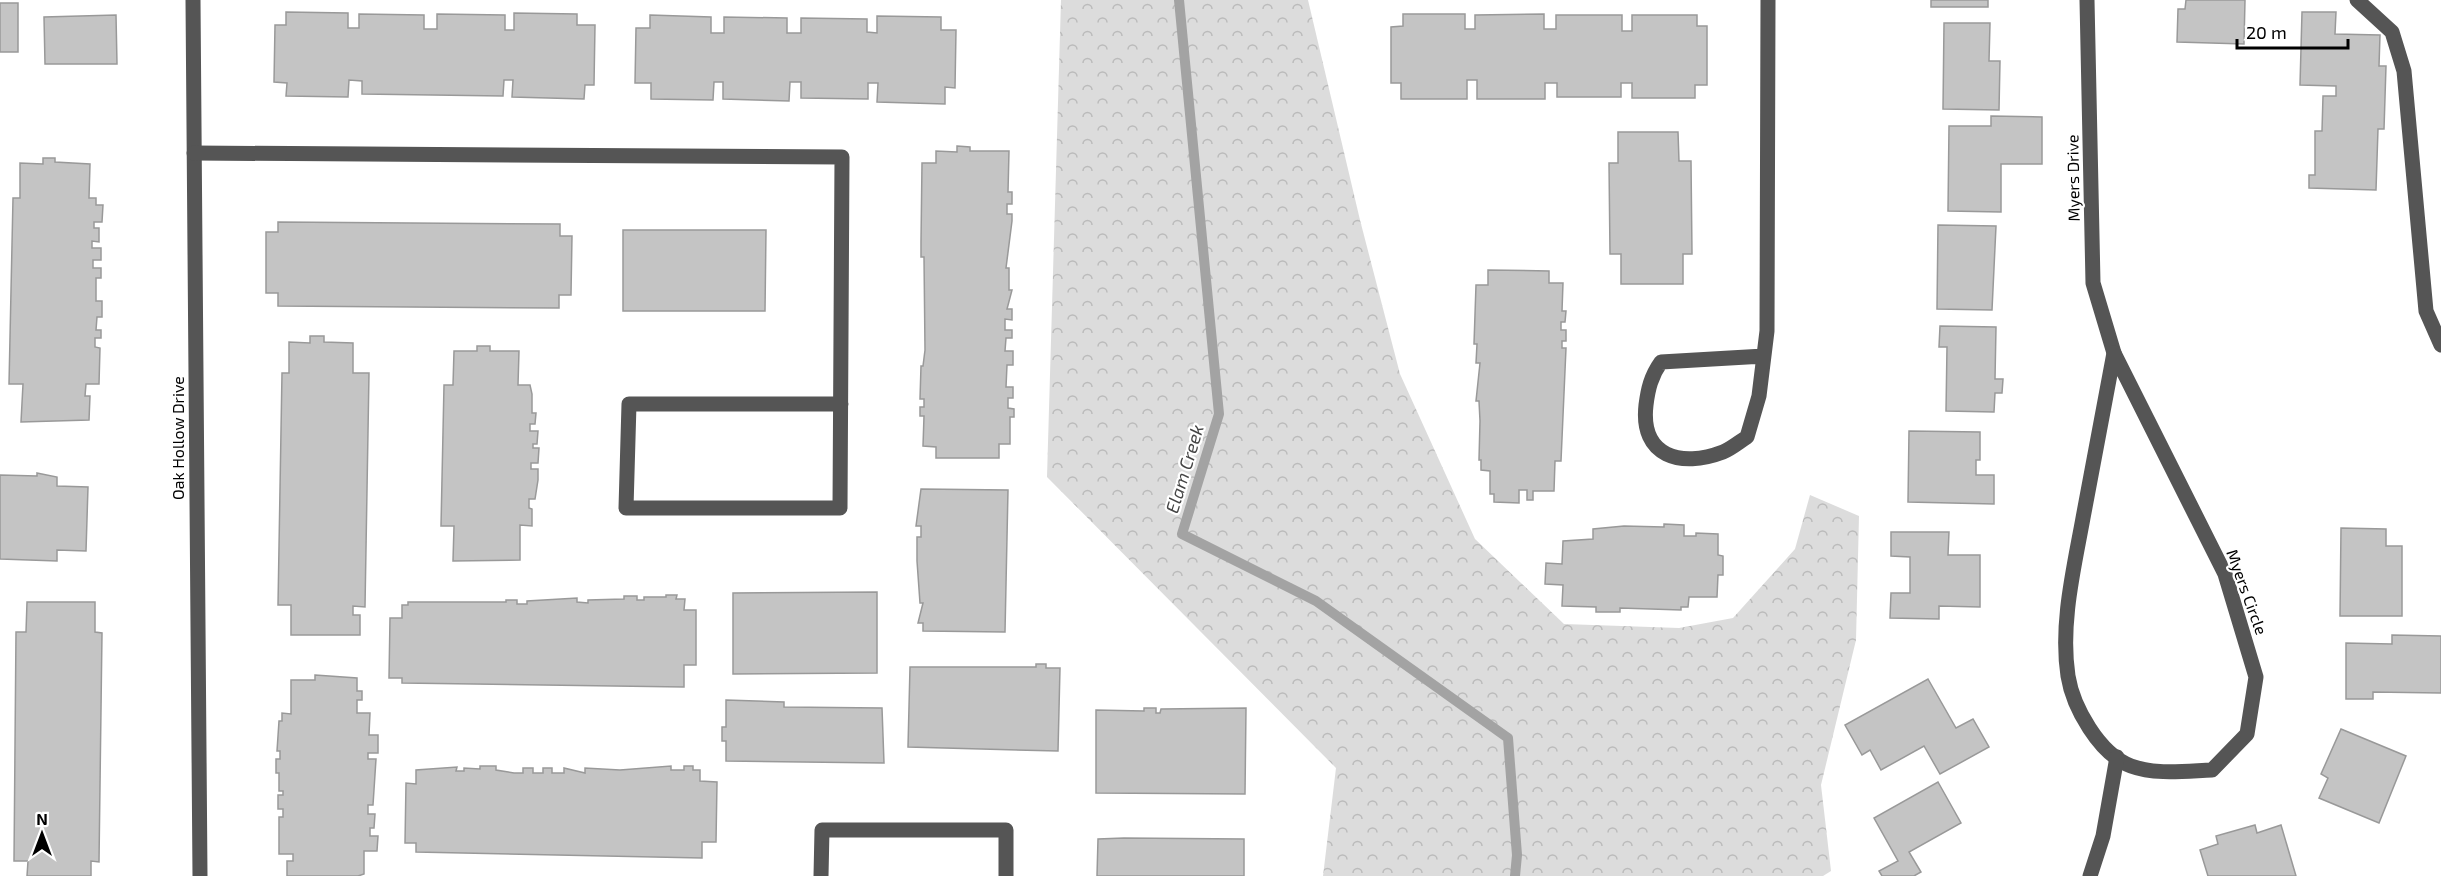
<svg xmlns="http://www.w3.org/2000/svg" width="2441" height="876" font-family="'Exo 2',sans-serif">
	<defs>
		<pattern id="forest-crowns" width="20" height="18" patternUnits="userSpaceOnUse" patternTransform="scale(1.5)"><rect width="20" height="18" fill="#dcdcdc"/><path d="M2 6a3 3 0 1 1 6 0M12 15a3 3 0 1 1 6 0" fill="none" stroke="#bbb"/></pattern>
	</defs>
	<rect width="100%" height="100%" fill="#fff"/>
	<path fill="url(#forest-crowns)" d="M 1061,0 L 1308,0 L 1360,220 L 1400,374 L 1475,539 L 1564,624 L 1679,628 L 1733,618 L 1795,549 L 1810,495 L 1859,516 L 1856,640 L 1821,785 L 1831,871 L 1823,876 L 1323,876 L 1336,768 L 1047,477 Z"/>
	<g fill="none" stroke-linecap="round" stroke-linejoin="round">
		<path stroke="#a3a3a3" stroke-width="10" d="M 1179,0 L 1219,414 L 1182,534 L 1316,601 L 1508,738 L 1517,855 L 1515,876"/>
	</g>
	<g fill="#c4c4c4" stroke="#999" stroke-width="1.5">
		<rect x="1931" y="0" width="57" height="7"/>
		<path d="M 2186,0 L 2245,0 L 2244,44 L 2177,42 L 2178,9 L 2185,9 Z"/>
		<rect x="0" y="3" width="18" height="49"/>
		<path d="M 286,12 L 348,13 L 348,28 L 359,28 L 359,14 L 424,15 L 424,29 L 437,29 L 437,14 L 505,15 L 505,30 L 514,30 L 514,13 L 577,14 L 577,25 L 595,25 L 594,85 L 585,85 L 584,99 L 512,97 L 513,80 L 504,80 L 503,96 L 362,94 L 362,81 L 349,80 L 348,97 L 286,96 L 287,83 L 274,82 L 275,25 L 286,25 Z"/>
		<path d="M 2302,12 L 2336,12 L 2335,34 L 2380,35 L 2379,66 L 2386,66 L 2384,129 L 2378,129 L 2376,190 L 2309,188 L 2309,175 L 2315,175 L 2315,131 L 2322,131 L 2323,96 L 2336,96 L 2336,86 L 2300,85 Z"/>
		<path d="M 1403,14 L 1465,14 L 1465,29 L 1475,29 L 1475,15 L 1544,14 L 1544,29 L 1556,29 L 1556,15 L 1622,15 L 1622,31 L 1632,31 L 1632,15 L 1697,15 L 1697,26 L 1707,26 L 1707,85 L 1695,85 L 1695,98 L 1632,98 L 1632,83 L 1621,83 L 1621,97 L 1557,97 L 1557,83 L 1545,83 L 1545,99 L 1477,99 L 1477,80 L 1467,80 L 1467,99 L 1401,99 L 1401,83 L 1391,83 L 1391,27 L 1403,26 Z"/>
		<path d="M 116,15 L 117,64 L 45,64 L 44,17 Z"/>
		<path d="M 650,15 L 711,17 L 711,33 L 724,33 L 724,17 L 787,18 L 787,33 L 801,33 L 801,18 L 867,19 L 867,32 L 877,33 L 877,16 L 941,17 L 941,30 L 956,30 L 955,88 L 945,87 L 945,104 L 877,102 L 878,83 L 868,83 L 868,99 L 801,98 L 801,82 L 790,82 L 789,101 L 723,99 L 723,82 L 714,82 L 713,100 L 651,99 L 651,83 L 635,83 L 636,28 L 650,28 Z"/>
		<path d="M 1944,23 L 1990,23 L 1989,61 L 2000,61 L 1999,110 L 1943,109 Z"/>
		<path d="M 1991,116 L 2042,117 L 2042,164 L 2001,164 L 2001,212 L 1948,211 L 1949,126 L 1991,126 Z"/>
		<path d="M 1618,132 L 1678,132 L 1679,161 L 1691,161 L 1692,254 L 1683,254 L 1683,284 L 1621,284 L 1621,254 L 1610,254 L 1609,163 L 1618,163 Z"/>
		<path d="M 957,146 L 970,147 L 970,151 L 1009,151 L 1008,192 L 1012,192 L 1012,204 L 1007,204 L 1007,214 L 1012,214 L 1012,221 L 1006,268 L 1009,268 L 1009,290 L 1012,290 L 1007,309 L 1012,309 L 1012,320 L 1005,319 L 1005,330 L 1012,330 L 1012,338 L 1006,338 L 1005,351 L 1013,351 L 1013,365 L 1007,365 L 1006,387 L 1013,387 L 1013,398 L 1008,398 L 1008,408 L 1014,409 L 1014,417 L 1010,417 L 1010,444 L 999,444 L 999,458 L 936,458 L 936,447 L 923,446 L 924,416 L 920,416 L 920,407 L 924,407 L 924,399 L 920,399 L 921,366 L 923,366 L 925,350 L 924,257 L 921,257 L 921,242 L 922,163 L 936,163 L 936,151 L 957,152 Z"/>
		<path d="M 43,158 L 55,158 L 55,162 L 90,164 L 89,198 L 96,198 L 96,205 L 103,205 L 102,222 L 94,222 L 94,228 L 99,228 L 99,242 L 92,241 L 92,248 L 101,248 L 101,260 L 93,260 L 93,268 L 101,268 L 101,278 L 96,278 L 96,301 L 102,301 L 102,317 L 97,317 L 96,330 L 101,330 L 101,338 L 95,338 L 95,347 L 100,348 L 99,384 L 86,384 L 85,396 L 90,396 L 89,420 L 21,422 L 23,384 L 9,384 L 13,198 L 20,198 L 20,163 L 43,164 Z"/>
		<path d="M 278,222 L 560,224 L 560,236 L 572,236 L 571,295 L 559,295 L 559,308 L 278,306 L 278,293 L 266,293 L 266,232 L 278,232 Z"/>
		<path d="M 1938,225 L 1996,226 L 1992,310 L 1937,309 Z"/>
		<path d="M 623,230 L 766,230 L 765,311 L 623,311 Z"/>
		<path d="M 1488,270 L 1549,271 L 1549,283 L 1563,283 L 1562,311 L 1566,311 L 1565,322 L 1561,322 L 1561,330 L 1566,330 L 1566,341 L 1562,341 L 1562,348 L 1566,348 L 1561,461 L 1555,461 L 1554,491 L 1533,491 L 1533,500 L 1527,500 L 1527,490 L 1519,490 L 1519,503 L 1494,502 L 1494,494 L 1490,494 L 1490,471 L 1481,470 L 1481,460 L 1479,460 L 1480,421 L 1479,401 L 1476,401 L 1480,363 L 1476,363 L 1477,344 L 1474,344 L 1476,285 L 1488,285 Z"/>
		<path d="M 1940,326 L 1996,327 L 1995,379 L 2003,379 L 2002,393 L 1995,393 L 1994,412 L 1946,411 L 1947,347 L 1939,347 Z"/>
		<path d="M 310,336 L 324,336 L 324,342 L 353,343 L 353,373 L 369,373 L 365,607 L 353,606 L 353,615 L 360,615 L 360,635 L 291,635 L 291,605 L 278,605 L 282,373 L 289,373 L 289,342 L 310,343 Z"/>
		<path d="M 477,346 L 490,346 L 490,351 L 519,351 L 518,385 L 530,385 L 532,394 L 532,413 L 536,413 L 535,424 L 530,424 L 530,431 L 538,431 L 537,444 L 533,444 L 533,448 L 539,448 L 538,463 L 531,463 L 531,469 L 538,469 L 538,480 L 535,499 L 529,499 L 529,508 L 532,509 L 532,526 L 520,525 L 520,560 L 453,561 L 454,526 L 441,526 L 444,385 L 453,385 L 454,351 L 477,351 Z"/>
		<path d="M 1909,431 L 1980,432 L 1980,460 L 1976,460 L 1976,475 L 1994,475 L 1994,504 L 1908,502 Z"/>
		<path d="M 37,473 L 57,477 L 57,486 L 88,487 L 86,551 L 57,550 L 57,561 L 0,559 L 0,475 L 37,476 Z"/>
		<path d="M 921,489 L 1008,490 L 1005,632 L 923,631 L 923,623 L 918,623 L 923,603 L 920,603 L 917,561 L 917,537 L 921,537 L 921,526 L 916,526 Z"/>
		<path d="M 1664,524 L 1684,525 L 1684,536 L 1696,536 L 1696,533 L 1718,534 L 1718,555 L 1723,556 L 1723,575 L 1718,575 L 1717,597 L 1689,597 L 1688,607 L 1681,607 L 1681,610 L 1620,608 L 1620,612 L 1596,612 L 1596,607 L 1562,606 L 1563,585 L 1545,584 L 1546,563 L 1562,564 L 1563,541 L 1593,539 L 1593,529 L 1624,526 L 1664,527 Z"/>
		<path d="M 2341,528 L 2386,529 L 2386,546 L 2402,546 L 2402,616 L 2340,616 Z"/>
		<path d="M 1891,532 L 1949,532 L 1948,555 L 1980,555 L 1980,607 L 1939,606 L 1939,619 L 1890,618 L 1891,593 L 1910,593 L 1910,557 L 1891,556 Z"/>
		<path d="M 877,592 L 877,673 L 733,674 L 733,593 Z"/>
		<path d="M 666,595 L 677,595 L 676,599 L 685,599 L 684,610 L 696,610 L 696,665 L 684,665 L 684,687 L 402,683 L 402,678 L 389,678 L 390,618 L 402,618 L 402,605 L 408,605 L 408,602 L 506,602 L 506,600 L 517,600 L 517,604 L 527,604 L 527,601 L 577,598 L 577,602 L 588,603 L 588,600 L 624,599 L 624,596 L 637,596 L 637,600 L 644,600 L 644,597 L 666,597 Z"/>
		<path d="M 27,602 L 95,602 L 95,632 L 102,633 L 99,862 L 91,861 L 91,876 L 27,876 L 28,861 L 14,861 L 16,632 L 26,632 Z"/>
		<path d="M 2392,635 L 2441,636 L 2441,693 L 2373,692 L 2373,699 L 2346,699 L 2346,643 L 2392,644 Z"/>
		<path d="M 1036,664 L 1046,664 L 1046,668 L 1060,668 L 1058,751 L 908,747 L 910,667 L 1036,667 Z"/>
		<path d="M 315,675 L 357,678 L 357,691 L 362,691 L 362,700 L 357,700 L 357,713 L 370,713 L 369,735 L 378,735 L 378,753 L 368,753 L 368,759 L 376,759 L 373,805 L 368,805 L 368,814 L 375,814 L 374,828 L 370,828 L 370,836 L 378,836 L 377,851 L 364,851 L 364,874 L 358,876 L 287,876 L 287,861 L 293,861 L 293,854 L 279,854 L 279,817 L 283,817 L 283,809 L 278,809 L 278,795 L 283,795 L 283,791 L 279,791 L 279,773 L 276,773 L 276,759 L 280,759 L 280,751 L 277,751 L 279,721 L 282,721 L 282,713 L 291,714 L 291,680 L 315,680 Z"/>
		<path d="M 1928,679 L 1956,728 L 1973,719 L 1989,747 L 1940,774 L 1924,746 L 1881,770 L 1870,750 L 1862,755 L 1845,725 Z"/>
		<path d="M 726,700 L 784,702 L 784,707 L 882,708 L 884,763 L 726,761 L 726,741 L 722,741 L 722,727 L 726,727 Z"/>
		<path d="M 1144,708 L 1156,708 L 1156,713 L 1160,713 L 1161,709 L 1246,708 L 1245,794 L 1096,793 L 1096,710 L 1144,711 Z"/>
		<path d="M 2341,729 L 2406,756 L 2379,823 L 2319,798 L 2328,778 L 2321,774 Z"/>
		<path d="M 480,766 L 496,766 L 496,770 L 514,773 L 523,773 L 523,768 L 533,768 L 533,773 L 543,773 L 543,768 L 552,768 L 552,773 L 564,773 L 564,768 L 585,773 L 585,768 L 620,770 L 671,766 L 671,770 L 684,770 L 684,766 L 693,766 L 693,770 L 700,770 L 700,781 L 717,782 L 716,842 L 702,842 L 702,858 L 416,852 L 416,843 L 405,843 L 406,783 L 416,784 L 416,770 L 457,767 L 456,771 L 464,771 L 464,768 L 480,769 Z"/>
		<path d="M 1938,782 L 1961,823 L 1909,852 L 1921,872 L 1914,876 L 1882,876 L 1879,871 L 1898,861 L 1874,818 Z"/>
		<path d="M 2255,825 L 2257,833 L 2281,825 L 2296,876 L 2208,876 L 2200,850 L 2218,844 L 2216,836 Z"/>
		<path d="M 1124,838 L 1244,839 L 1244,876 L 1097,876 L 1098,839 Z"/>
	</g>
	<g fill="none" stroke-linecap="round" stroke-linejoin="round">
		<g stroke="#555" stroke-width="15">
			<path d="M 193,0 L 200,876"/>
			<path d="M 2087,0 L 2093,283 L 2114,353"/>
			<path d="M 2357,0 L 2392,32 L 2404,71 L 2426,311 L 2441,345"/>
			<path d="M 194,153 L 842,157 L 840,508 L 626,508 L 629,404 L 841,404"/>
			<path d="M 2114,353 L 2225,574 L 2256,677 L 2247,734 L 2212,770 C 2186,771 2155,775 2131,766 C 2099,754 2073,707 2068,676 C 2060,624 2074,568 2083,518 C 2093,463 2104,408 2114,353 Z"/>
			<path d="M 1764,356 L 1661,362 C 1651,376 1648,389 1646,405 C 1640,457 1681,468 1723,452 C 1731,449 1739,442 1747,437 L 1759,396 L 1767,331 L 1768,0"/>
			<path d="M 821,876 L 822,830 L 1006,830 L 1006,876"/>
			<path d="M 2090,876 L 2103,836 L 2117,757"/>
		</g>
	</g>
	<g text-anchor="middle" stroke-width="4.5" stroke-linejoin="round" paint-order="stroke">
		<g font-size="16" fill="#000" stroke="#fff">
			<text transform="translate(2073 178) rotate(-91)" y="6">Myers Drive</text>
			<text transform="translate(178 438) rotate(-90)" y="6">Oak Hollow Drive</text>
			<text transform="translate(2247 592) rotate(70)" y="6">Myers Circle</text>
		</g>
		<g font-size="18" font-style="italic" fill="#444" stroke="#fff">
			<text transform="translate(1185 469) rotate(-73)" y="6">Elam Creek</text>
		</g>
	</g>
	<g transform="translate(42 834)" stroke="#ffffff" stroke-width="4.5" paint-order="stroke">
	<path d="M0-4.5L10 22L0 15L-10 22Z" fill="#000000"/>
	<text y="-9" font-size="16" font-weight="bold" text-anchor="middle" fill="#000000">N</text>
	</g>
	<path d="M2237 39v9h111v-9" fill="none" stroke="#000000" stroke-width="3"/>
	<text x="2246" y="39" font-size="18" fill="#000000" stroke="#ffffff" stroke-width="4.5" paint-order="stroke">20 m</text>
</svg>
